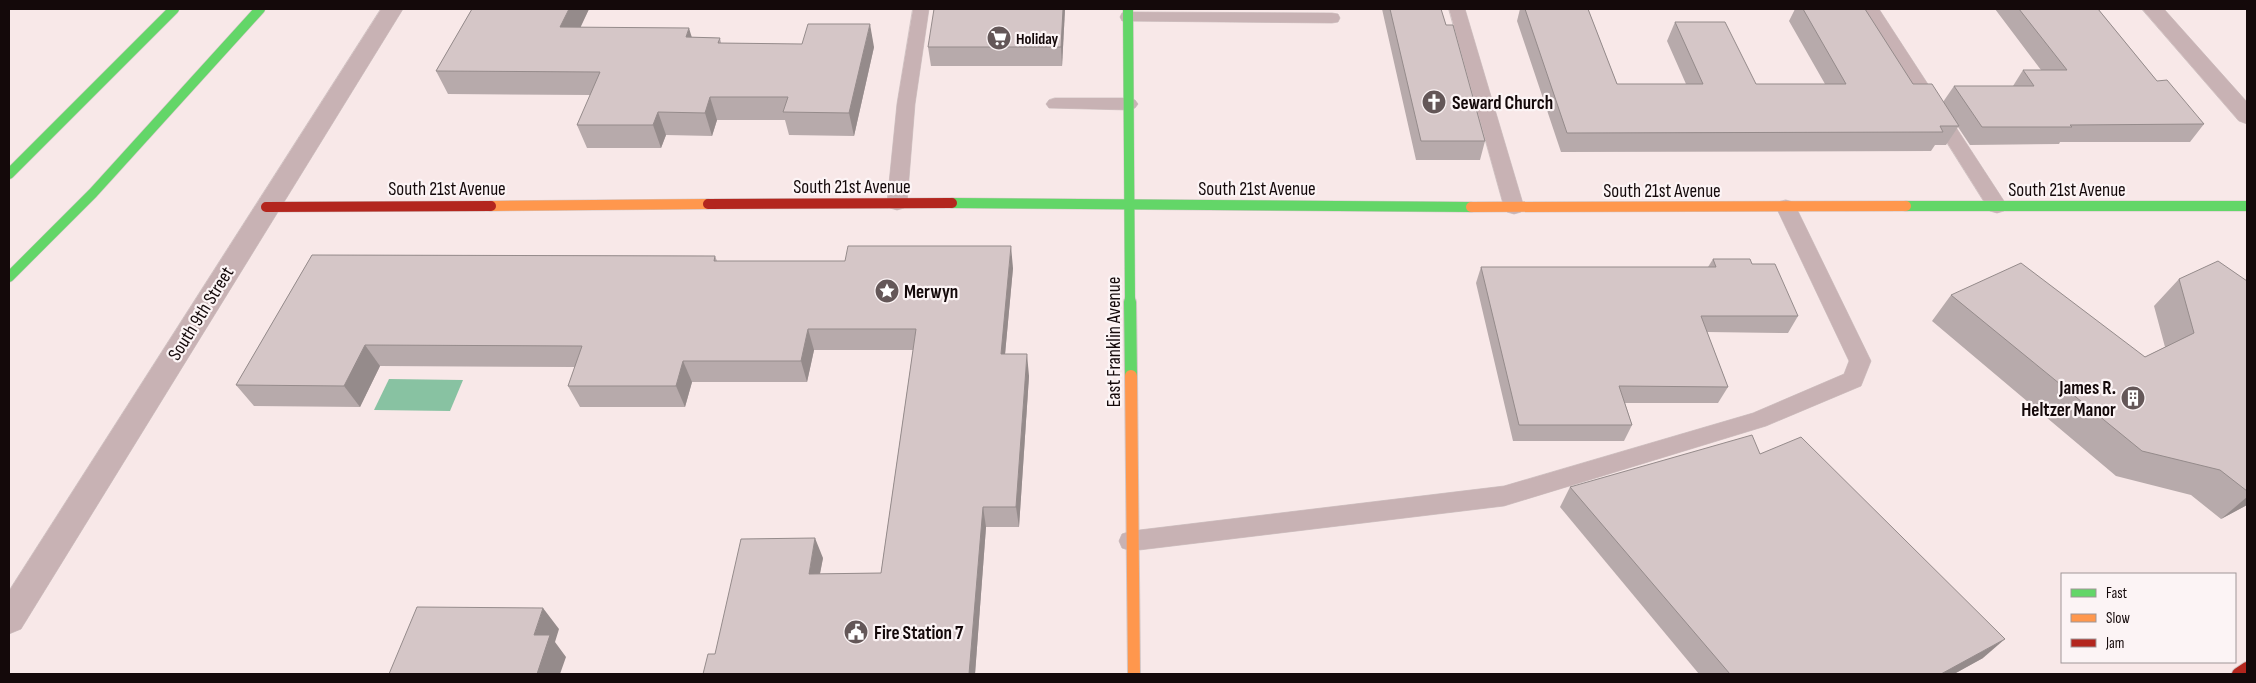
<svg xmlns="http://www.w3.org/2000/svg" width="2256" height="683" font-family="'Sofia Sans Condensed',sans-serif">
	<rect width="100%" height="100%" fill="#f8e8e8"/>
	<path fill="#88c2a2" d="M 389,379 L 463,380 L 450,411 L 374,410 Z"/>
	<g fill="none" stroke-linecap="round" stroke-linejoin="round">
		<defs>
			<g id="lane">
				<path d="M 913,9 L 929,9 L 915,104 L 907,203 L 904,208 L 897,210 L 890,208 L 887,203 L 897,104 Z"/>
				<path d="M 1449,9 L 1465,9 L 1524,207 L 1521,212 L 1514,214 L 1507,212 L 1504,207 Z"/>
				<path d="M 1863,9 L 1879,9 L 2004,201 L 2007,206 L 2004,211 L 1997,213 L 1990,211 Z"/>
				<path d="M 1128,12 L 1332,13 L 1338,14 L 1340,18 L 1338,22 L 1332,23 L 1122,21 L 1120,17 L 1122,13 Z"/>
				<path d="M 1055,98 L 1129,98 L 1135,100 L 1138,104 L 1135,108 L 1129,110 L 1049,108 L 1046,104 L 1049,100 Z"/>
				<path d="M 1786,200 L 1793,202 L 1796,207 L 1871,361 L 1861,386 L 1766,426 L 1504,506 L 1131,551 L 1122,548 L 1119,541 L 1122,534 L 1131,531 L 1504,486 L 1753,413 L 1844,374 L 1849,361 L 1776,207 L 1779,202 Z"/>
			</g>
			<g id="street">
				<path d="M 381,9 L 403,9 L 21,629 L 9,634 L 9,591 Z"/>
				<path d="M 2142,9 L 2164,9 L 2247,102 L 2247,124 L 2239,121 Z"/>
			</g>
			<g id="fast-far1">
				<path d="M 1128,9 L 1130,303"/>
				<path d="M 9,174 L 174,9"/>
				<path d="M 952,203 L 1471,207"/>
				<path d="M 1906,206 L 2247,206"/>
				<path d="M 9,277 L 93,193 L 260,9"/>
			</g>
			<path id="fast" d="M 1130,302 L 1131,376"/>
			<g id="slow-far1">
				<path d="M 491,206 L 708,204"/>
				<path d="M 1471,207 L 1906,206"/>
			</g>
			<path id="slow" d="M 1131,376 L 1134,674"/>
			<g id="jam-far1">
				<path d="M 708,204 L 952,203"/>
				<path d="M 266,207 L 491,206"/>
			</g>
			<path id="jam" d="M 2238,674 L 2247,668"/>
		</defs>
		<use href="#lane" stroke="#d2c6c6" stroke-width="1"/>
		<use href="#street" stroke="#d2c6c6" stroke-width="1"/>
		<use href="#fast-far1" stroke="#d2c6c6" stroke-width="11"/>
		<use href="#fast" stroke="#d2c6c6" stroke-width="14"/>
		<use href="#slow-far1" stroke="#d2c6c6" stroke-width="11"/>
		<use href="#slow" stroke="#d2c6c6" stroke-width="14"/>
		<use href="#jam-far1" stroke="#d2c6c6" stroke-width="11"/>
		<use href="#jam" stroke="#d2c6c6" stroke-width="14"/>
		<use href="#lane" fill="#c8b2b4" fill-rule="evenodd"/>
		<use href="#street" fill="#c8b2b4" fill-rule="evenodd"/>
		<use href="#fast-far1" stroke="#63d668" stroke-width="10"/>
		<use href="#fast" stroke="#63d668" stroke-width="12"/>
		<use href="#slow-far1" stroke="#ff974d" stroke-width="10"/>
		<use href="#slow" stroke="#ff974d" stroke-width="12"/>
		<use href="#jam-far1" stroke="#b3261e" stroke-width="10"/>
		<use href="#jam" stroke="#b3261e" stroke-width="12"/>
	</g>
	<g fill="#b7aaab">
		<path d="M 472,9 L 589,9 L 580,27 L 692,37 L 720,38 L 721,43 L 874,47 L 854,136 L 789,135 L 785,120 L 717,120 L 712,136 L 666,135 L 661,148 L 587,148 L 577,125 L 591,95 L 448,94 L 436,71 Z"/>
		<path d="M 1065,9 L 1062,66 L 931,66 L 928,47 Z"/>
		<path d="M 1382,9 L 1441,9 L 1446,25 L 1485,141 L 1480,160 L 1416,160 Z"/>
		<path d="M 1520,9 L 1588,9 L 1617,84 L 1686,84 L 1667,41 L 1675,22 L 1756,84 L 1825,84 L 1789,21 L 1795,9 L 1865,9 L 1913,84 L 1943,102 L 1954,86 L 2013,86 L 2023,70 L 2041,70 L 1995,9 L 2098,9 L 2157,81 L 2204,124 L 2190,142 L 2060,142 L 2059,144 L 1970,145 L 1958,127 L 1946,145 L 1935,145 L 1931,151 L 1561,152 L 1517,21 Z"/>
		<path d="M 312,255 L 715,256 L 717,261 L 1013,268 L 1005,354 L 1029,376 L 1019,527 L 986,527 L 975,674 L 703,674 L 715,654 L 823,558 L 820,574 L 881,573 L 913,350 L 814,350 L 807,382 L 692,382 L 685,407 L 580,407 L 568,386 L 575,367 L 380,366 L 360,407 L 254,406 L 236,385 Z"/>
		<path d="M 1713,259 L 1752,264 L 1798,316 L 1788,333 L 1707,332 L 1728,387 L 1718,403 L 1625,403 L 1632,425 L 1624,441 L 1513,441 L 1476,283 L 1481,267 L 1708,267 Z"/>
		<path d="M 2179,279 L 2247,281 L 2247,505 L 2221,519 L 2191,495 L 2116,476 L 1932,321 L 1951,295 L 2145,357 L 2165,347 L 2154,306 Z"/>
		<path d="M 1760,454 L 1983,658 L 1954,674 L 1699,674 L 1560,507 L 1570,487 Z"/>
	</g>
	<g fill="#958b8b">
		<path d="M 569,9 L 589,9 L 570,50 L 560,27 Z"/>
		<path d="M 1063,9 L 1065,9 L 1062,66 L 1061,47 Z"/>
		<path d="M 870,24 L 874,47 L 854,136 L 849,113 Z"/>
		<path d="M 689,28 L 696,51 L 686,37 Z"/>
		<path d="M 710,97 L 717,120 L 712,136 L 705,113 Z"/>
		<path d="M 658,112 L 666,135 L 661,148 L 653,125 Z"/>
		<path d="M 1011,246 L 1013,268 L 1003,376 L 1001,354 Z"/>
		<path d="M 808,329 L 814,350 L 807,382 L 801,361 Z"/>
		<path d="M 365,345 L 380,366 L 360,407 L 344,386 Z"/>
		<path d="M 1027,354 L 1029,376 L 1019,527 L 1016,507 Z"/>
		<path d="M 683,361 L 692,382 L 685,407 L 676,386 Z"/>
		<path d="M 2247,497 L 2247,505 L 2221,519 Z"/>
		<path d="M 983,507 L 986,527 L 975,674 L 969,674 Z"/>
		<path d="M 815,538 L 823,558 L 816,593 L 809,574 Z"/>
		<path d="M 543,608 L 559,629 L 555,642 L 566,657 L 560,674 L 537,674 L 534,635 Z"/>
		<path d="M 2005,639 L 1983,658 L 1954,674 L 1941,674 Z"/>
	</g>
	<g fill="#d5c6c7" stroke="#958b8b">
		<path d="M 472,9 L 569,9 L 560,27 L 689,28 L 686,37 L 720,38 L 718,43 L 802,44 L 808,24 L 870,24 L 849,113 L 783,112 L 788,97 L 710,97 L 705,113 L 658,112 L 653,125 L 577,125 L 600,72 L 436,71 Z"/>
		<path d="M 934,9 L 1063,9 L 1061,47 L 928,47 Z"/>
		<path d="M 1390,9 L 1441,9 L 1446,25 L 1453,25 L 1485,141 L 1421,141 Z"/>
		<path d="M 1525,9 L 1588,9 L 1617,84 L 1703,84 L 1675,22 L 1725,22 L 1756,84 L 1846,84 L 1803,9 L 1865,9 L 1913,84 L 1932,84 L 1959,126 L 1940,126 L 1943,132 L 1567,133 Z"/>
		<path d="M 2019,9 L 2098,9 L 2157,81 L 2167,80 L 2204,124 L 2070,125 L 2072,127 L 1982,127 L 1954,86 L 2034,86 L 2023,70 L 2067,70 Z"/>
		<path d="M 848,246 L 1011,246 L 1001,354 L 1027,354 L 1016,507 L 983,507 L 969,674 L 703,674 L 708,654 L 715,654 L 741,539 L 815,538 L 809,574 L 881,573 L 916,329 L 808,329 L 801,361 L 683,361 L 676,386 L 568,386 L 582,346 L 365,345 L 344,386 L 236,385 L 312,255 L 715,256 L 714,261 L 845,261 Z"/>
		<path d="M 1713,259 L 1750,259 L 1752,264 L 1775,264 L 1798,316 L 1701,316 L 1728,387 L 1619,386 L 1632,425 L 1519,425 L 1481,267 L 1716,267 Z"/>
		<path d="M 2218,261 L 2247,281 L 2247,491 L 2220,470 L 2142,451 L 1951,295 L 2021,263 L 2145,357 L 2194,333 L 2179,279 Z"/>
		<path d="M 1752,435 L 1760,454 L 1801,437 L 2005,639 L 1941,674 L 1730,674 L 1570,487 Z"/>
		<path d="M 417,607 L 543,608 L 534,635 L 550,635 L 537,674 L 389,674 Z"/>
	</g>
	<defs>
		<symbol id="supermarket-disc" viewBox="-11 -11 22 22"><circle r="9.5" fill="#645758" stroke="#fcf4f5"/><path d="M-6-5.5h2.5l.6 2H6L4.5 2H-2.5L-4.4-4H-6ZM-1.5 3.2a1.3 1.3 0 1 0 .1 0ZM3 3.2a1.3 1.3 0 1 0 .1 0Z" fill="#fff"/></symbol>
		<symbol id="church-disc" viewBox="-11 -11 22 22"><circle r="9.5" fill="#645758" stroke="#fcf4f5"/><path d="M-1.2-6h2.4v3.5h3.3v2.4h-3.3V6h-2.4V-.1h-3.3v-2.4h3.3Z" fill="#fff"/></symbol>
		<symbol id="sight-disc" viewBox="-11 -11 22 22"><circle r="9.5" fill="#645758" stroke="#fcf4f5"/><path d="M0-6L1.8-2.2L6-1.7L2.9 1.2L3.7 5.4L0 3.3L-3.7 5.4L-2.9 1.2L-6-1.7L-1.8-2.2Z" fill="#fff"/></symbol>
		<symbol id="building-disc" viewBox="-11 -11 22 22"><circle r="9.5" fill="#645758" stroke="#fcf4f5"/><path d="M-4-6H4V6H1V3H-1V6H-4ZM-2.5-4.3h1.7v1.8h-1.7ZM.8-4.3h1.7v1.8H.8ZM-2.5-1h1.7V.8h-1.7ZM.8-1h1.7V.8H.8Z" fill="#fff"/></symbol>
		<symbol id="civic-disc" viewBox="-11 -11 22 22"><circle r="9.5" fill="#645758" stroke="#fcf4f5"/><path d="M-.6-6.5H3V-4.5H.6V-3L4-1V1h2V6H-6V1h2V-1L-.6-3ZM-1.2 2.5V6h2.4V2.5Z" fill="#fff"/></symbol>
	</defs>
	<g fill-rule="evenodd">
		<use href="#supermarket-disc" x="985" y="24" width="28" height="28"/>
		<use href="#church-disc" x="1420" y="88" width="28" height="28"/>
		<use href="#sight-disc" x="873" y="277" width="28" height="28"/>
		<use href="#building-disc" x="2119" y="384" width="28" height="28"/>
		<use href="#civic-disc" x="842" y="618" width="28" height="28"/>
	</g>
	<g text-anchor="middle" stroke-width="4.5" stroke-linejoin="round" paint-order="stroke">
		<g font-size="16" font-weight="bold" fill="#14090a" stroke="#fcf4f5" text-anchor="start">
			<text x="1016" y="44">Holiday</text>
		</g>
		<g font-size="19" font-weight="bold" fill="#14090a" stroke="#fcf4f5" text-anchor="start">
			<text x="1452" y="109">Seward Church</text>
			<text x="904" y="298">Merwyn</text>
			<text x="2116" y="394" text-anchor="end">James R.<tspan x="2116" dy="22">Heltzer Manor</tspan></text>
			<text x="874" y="639">Fire Station 7</text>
		</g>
		<g font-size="19" fill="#14090a" stroke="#fcf4f5">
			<text x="852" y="193">South 21st Avenue</text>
			<text x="447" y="195">South 21st Avenue</text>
			<text x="1257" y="195">South 21st Avenue</text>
			<text x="2067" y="196">South 21st Avenue</text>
			<text x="1662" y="197">South 21st Avenue</text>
			<text transform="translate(200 313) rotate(-58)" y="7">South 9th Street</text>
			<text transform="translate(1113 342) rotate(-90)" y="7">East Franklin Avenue</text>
		</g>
	</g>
	<rect width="2256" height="683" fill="none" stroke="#14090a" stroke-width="20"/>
	<rect x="2061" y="573" width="175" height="90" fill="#fcf4f5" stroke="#9f9697"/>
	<rect x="2071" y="589" width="25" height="8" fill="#63d668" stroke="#9f9697"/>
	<text x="2106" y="598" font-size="15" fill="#14090a">Fast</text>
	<rect x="2071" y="614" width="25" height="8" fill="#ff974d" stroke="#9f9697"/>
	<text x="2106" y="623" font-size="15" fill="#14090a">Slow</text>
	<rect x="2071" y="639" width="25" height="8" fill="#b3261e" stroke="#9f9697"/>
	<text x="2106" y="648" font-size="15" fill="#14090a">Jam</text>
</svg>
